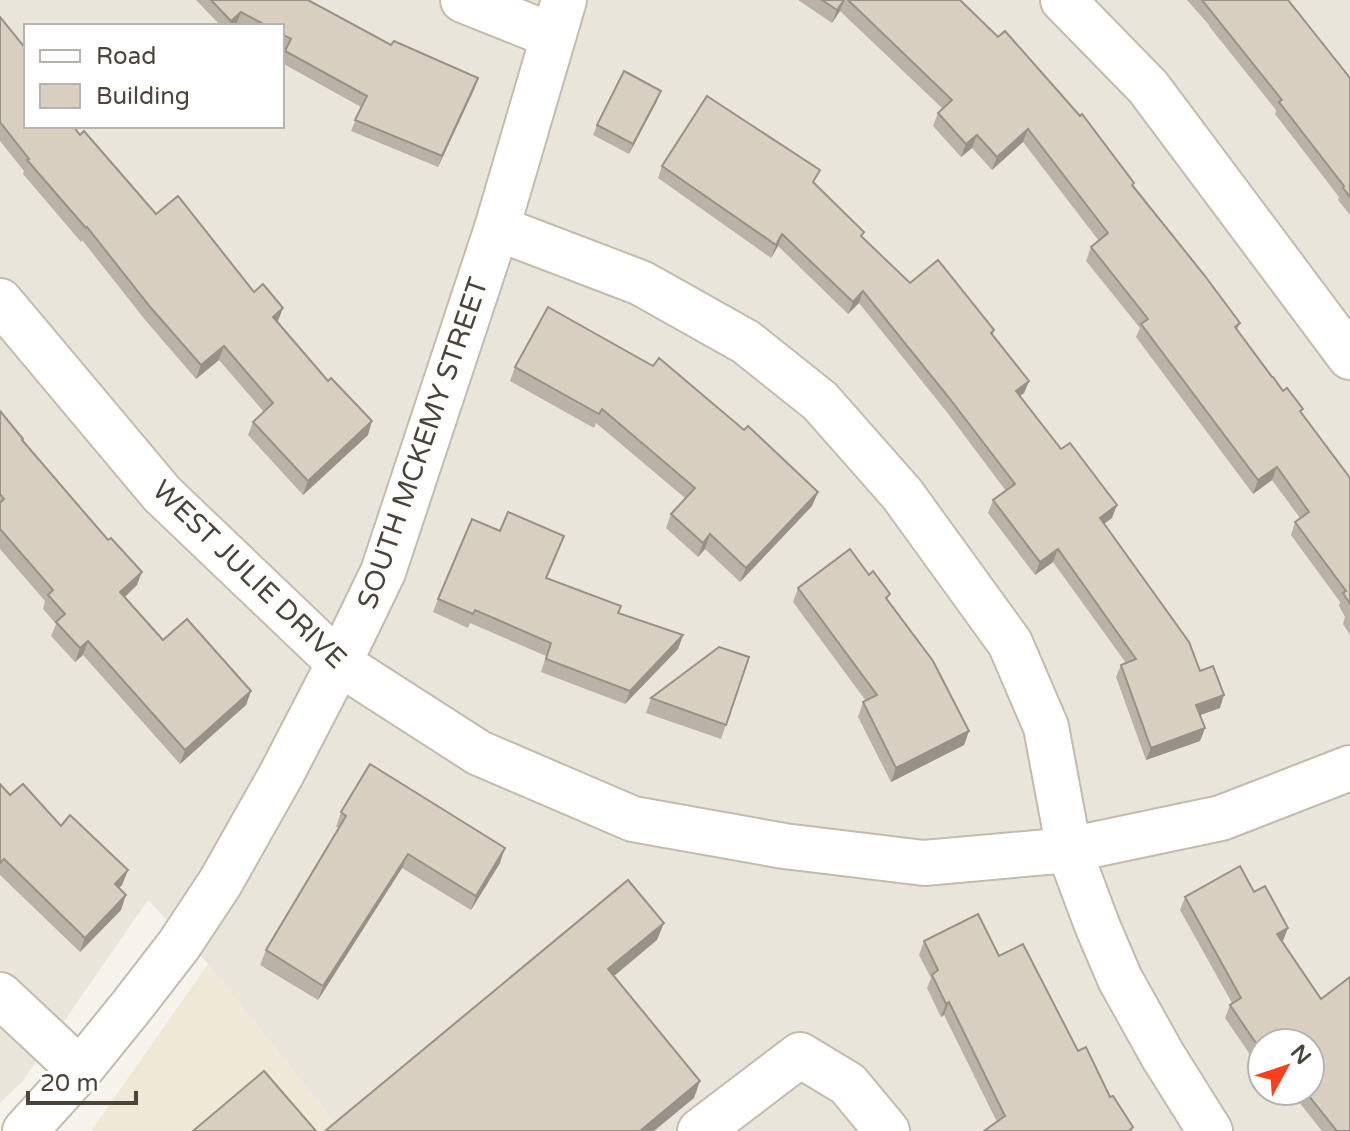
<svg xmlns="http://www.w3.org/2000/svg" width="1350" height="1131" font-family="'Varela Round',sans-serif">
	<rect width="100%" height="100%" fill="#f6f3ec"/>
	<path fill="#eae5da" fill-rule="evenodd" d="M 0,0 L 1350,0 L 1350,1131 L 341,1131 L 208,964 L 148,900 L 22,1082 L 0,1103 ZM 26,26 L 282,26 L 282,126 L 26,126 ZM 1262,1043 L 1310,1043 L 1310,1091 L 1262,1091 Z"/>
	<path fill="#efe8d6" d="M 208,964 L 341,1131 L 91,1131 Z"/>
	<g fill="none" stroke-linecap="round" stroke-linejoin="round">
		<defs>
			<g id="minor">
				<path d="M 463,0 L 553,36"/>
				<path d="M 1063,0 L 1148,87 L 1350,357"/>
				<path d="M 497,228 L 641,283 L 746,342 L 820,401 L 902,494 L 1010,643 L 1046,727 L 1069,850 L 1097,925 L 1120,979 L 1163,1056 L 1210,1131"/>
				<path d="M 0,301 L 162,494 L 339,663 L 479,753 L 633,819 L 784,846 L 924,863 L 1069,850 L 1221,818 L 1350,768"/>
				<path d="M 0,995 L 80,1070"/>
				<path d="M 25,1131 L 80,1070 L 131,1007 L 179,945 L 220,883 L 281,775 L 339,663 L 383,572 L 497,228 L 564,0"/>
				<path d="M 700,1131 L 800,1055 L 848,1084 L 887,1131"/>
			</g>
		</defs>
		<use href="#minor" stroke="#c2bbae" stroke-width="48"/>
		<use href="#minor" stroke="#fff" stroke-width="44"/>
	</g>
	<g fill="#bab2a6">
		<path d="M 196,0 L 308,0 L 391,45 L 478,78 L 438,167 L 351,131 L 361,107 L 282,63 L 282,59 L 286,50 L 282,48 L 282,26 L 242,26 L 237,23 L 234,26 L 221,26 Z"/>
		<path d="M 798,0 L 960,0 L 1133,186 L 1240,323 L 1237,330 L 1272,377 L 1301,412 L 1350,478 L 1350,635 L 1343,624 L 1345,617 L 1339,606 L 1340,602 L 1291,535 L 1295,522 L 1300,518 L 1272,480 L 1253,494 L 1136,337 L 1140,328 L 1086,261 L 1091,247 L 1099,241 L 1023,142 L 992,170 L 972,148 L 961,157 L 933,126 L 938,113 L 943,109 L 840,11 L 832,23 Z"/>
		<path d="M 1187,0 L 1288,0 L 1350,78 L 1350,215 L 1338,200 L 1339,197 L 1275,114 L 1276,110 L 1209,26 L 1209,25 Z"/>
		<path d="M 0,17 L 26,126 L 80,135 L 156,214 L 277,322 L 368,435 L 303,495 L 248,435 L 253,422 L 264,412 L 219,360 L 196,379 L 146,321 L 82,240 L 81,242 L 23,174 L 24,171 L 0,141 Z"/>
		<path d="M 657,101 L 629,154 L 593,135 L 597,125 Z"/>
		<path d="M 662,166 L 862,237 L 910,283 L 994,330 L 993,335 L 1029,381 L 1024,393 L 1020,396 L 1112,518 L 1104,524 L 1200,671 L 1220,708 L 1200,715 L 1205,728 L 1200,741 L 1146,760 L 1116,677 L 1121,665 L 1126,663 L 1053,562 L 1035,575 L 988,513 L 993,500 L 1006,491 L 946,411 L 859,303 L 848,314 L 778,246 L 771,258 L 658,178 Z"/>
		<path d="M 515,367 L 818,492 L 812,506 L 740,582 L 705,549 L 698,557 L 666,528 L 671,514 L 685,498 L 596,423 L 594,428 L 510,381 Z"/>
		<path d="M 0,411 L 137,585 L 125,597 L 163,640 L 251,691 L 246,705 L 180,764 L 83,655 L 75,662 L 51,636 L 56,624 L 43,609 L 45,601 L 0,549 Z"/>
		<path d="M 500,531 L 564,536 L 546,578 L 618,613 L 683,635 L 678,649 L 625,704 L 541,672 L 546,656 L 470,623 L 468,628 L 433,612 L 438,599 Z"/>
		<path d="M 798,588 L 888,601 L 969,731 L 964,745 L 891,782 L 858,717 L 863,702 L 866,701 L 793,602 Z"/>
		<path d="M 749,657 L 721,739 L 646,713 L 651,698 Z"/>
		<path d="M 0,784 L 10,795 L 128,870 L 122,885 L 119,888 L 121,910 L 80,952 L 0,875 Z"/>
		<path d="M 341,812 L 500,863 L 471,910 L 402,868 L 318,1000 L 260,965 L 266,950 L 339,828 L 336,827 Z"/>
		<path d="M 1254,892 L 1283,941 L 1282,942 L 1350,1131 L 1322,1131 L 1291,1092 L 1288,1094 L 1286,1091 L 1310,1091 L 1262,1043 L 1262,1072 L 1225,1018 L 1230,1005 L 1232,1003 L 1180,910 L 1185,897 Z"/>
		<path d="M 924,941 L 999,956 L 1078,1051 L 1110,1097 L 1133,1127 L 1132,1131 L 984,1131 L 997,1122 L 944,1015 L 941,1017 L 927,988 L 931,978 L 919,955 Z"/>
	</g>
	<g fill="#979187">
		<path d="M 844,0 L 840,11 L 832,23 L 837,10 Z"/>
		<path d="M 241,12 L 237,23 L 234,26 L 229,26 L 231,21 Z"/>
		<path d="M 478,78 L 474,90 L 438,167 L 442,156 Z"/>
		<path d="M 661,91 L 657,101 L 629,154 L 633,144 Z"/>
		<path d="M 1028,129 L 1023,142 L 992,170 L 997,157 Z"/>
		<path d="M 977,135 L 972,148 L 961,157 L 966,144 Z"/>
		<path d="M 782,234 L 778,246 L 771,258 L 776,245 Z"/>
		<path d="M 863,291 L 859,303 L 848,314 L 853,302 Z"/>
		<path d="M 283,308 L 278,321 L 268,330 L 273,317 Z"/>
		<path d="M 224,346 L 219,360 L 196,379 L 201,365 Z"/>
		<path d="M 1029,381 L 1024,393 L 1011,403 L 1016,391 Z"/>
		<path d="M 372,421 L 368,435 L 303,495 L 308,481 Z"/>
		<path d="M 1277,467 L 1272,480 L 1253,494 L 1258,480 Z"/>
		<path d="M 818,492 L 812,506 L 740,582 L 746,568 Z"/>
		<path d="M 1117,505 L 1112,518 L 1095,530 L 1100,518 Z"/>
		<path d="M 710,534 L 705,549 L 698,557 L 703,543 Z"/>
		<path d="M 1058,549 L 1053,562 L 1035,575 L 1040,562 Z"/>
		<path d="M 142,572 L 137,585 L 115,606 L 120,592 Z"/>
		<path d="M 683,635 L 678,649 L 625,704 L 630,691 Z"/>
		<path d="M 88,641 L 83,655 L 75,662 L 80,648 Z"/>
		<path d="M 251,691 L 246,705 L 180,764 L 185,750 Z"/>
		<path d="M 1224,695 L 1220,708 L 1192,718 L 1196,705 Z"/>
		<path d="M 1205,728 L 1200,741 L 1146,760 L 1151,748 Z"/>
		<path d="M 969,731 L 964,745 L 891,782 L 896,768 Z"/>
		<path d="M 505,848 L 500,863 L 471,910 L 476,896 Z"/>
		<path d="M 408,854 L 402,868 L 318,1000 L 323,986 Z"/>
		<path d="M 128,870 L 122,885 L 109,898 L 115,884 Z"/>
		<path d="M 126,895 L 121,910 L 80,952 L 85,938 Z"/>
		<path d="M 664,923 L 657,940 L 601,987 L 608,969 Z"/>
		<path d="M 1288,928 L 1283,941 L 1272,948 L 1277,934 Z"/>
		<path d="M 949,1002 L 944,1015 L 941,1017 L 946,1004 Z"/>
		<path d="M 700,1081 L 694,1098 L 654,1131 L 640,1131 Z"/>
	</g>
	<g fill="#d8cfc1" stroke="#979187" stroke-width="2">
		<path d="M 211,0 L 308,0 L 391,45 L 394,41 L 478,78 L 442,156 L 355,120 L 367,96 L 285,51 L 291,39 L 282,34 L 282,26 L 267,26 L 241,12 L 231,21 Z"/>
		<path d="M 822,0 L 844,0 L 837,10 Z"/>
		<path d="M 848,0 L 960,0 L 998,37 L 1005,31 L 1080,116 L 1082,114 L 1134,183 L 1132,185 L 1205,276 L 1240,323 L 1235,327 L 1272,377 L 1273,377 L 1283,391 L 1287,388 L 1303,409 L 1300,411 L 1350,478 L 1350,604 L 1343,593 L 1346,591 L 1295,522 L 1309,512 L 1277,467 L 1258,480 L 1141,324 L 1148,319 L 1091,247 L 1108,233 L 1028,129 L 997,157 L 977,135 L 966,144 L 938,113 L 952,100 Z"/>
		<path d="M 1202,0 L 1288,0 L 1350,78 L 1350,197 L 1343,188 L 1344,186 L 1279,102 L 1282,100 Z"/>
		<path d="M 0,17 L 26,49 L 26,126 L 73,126 L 80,135 L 84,131 L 156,214 L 178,196 L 254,292 L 263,284 L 283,308 L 273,317 L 328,381 L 331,378 L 372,421 L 308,481 L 253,422 L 273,403 L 224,346 L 201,365 L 151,308 L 87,227 L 86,228 L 27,160 L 29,159 L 0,122 Z"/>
		<path d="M 624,71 L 661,91 L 633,144 L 597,125 Z"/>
		<path d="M 707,96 L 820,170 L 813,182 L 864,232 L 861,236 L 910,283 L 938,260 L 994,330 L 991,333 L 1029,381 L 1016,391 L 1061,449 L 1070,443 L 1117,505 L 1100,518 L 1189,642 L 1200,671 L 1213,666 L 1224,695 L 1196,705 L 1205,728 L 1151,748 L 1121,665 L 1136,659 L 1058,549 L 1040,562 L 993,500 L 1015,484 L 950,399 L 863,291 L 853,302 L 782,234 L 776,245 L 662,166 Z"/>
		<path d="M 548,307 L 653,366 L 659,358 L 744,430 L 748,426 L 818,492 L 746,568 L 710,534 L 703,543 L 671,514 L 695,488 L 602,409 L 599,414 L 515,367 Z"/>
		<path d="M 0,411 L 23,439 L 22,440 L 108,540 L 111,538 L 142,572 L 120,592 L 163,640 L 187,619 L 251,691 L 185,750 L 88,641 L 80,648 L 56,622 L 65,614 L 48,595 L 53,590 L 0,529 L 0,503 L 4,499 L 0,494 Z"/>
		<path d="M 508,512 L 564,536 L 546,578 L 621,606 L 618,613 L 683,635 L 630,691 L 546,659 L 551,643 L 475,610 L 473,614 L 438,599 L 472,519 L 500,531 Z"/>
		<path d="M 850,549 L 869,575 L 873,571 L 890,594 L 886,598 L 933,661 L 969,731 L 896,768 L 863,702 L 877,695 L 798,588 Z"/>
		<path d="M 719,647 L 749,657 L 726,725 L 651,698 Z"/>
		<path d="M 370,764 L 505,848 L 476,896 L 408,854 L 323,986 L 266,950 L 346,816 L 341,812 Z"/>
		<path d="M 0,784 L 10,795 L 23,784 L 61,826 L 70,815 L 128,870 L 115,884 L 126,895 L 85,938 L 4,859 L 0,863 Z"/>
		<path d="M 1240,866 L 1254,892 L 1265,886 L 1288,928 L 1277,934 L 1321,999 L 1350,977 L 1350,1131 L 1335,1131 L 1336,1130 L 1305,1091 L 1310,1091 L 1310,1043 L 1262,1043 L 1262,1052 L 1230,1005 L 1241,998 L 1185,897 Z"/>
		<path d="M 628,880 L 664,923 L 608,969 L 700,1081 L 640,1131 L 325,1131 Z"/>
		<path d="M 978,914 L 999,956 L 1023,944 L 1078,1051 L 1086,1047 L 1110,1097 L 1113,1096 L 1133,1127 L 1129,1131 L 984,1131 L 1005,1116 L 949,1002 L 946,1004 L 932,975 L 938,970 L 924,941 Z"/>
		<path d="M 264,1071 L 316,1131 L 193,1131 Z"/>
	</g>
	<g text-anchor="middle" stroke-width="6" stroke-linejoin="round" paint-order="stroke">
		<g font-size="28" fill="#4b4439" stroke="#fff">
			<text transform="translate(422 443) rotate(-71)" y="10">SOUTH MCKEMY STREET</text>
			<text transform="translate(250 574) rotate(44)" y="10">WEST JULIE DRIVE</text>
		</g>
	</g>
	<rect x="24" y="24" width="260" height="104" fill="#ffffff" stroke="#b7b4b0" stroke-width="2"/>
	<rect x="40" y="50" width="40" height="12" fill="#ffffff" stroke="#b7b4b0" stroke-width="2"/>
	<text x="96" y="64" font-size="24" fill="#4b4439">Road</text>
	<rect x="40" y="84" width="40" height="24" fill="#d8cfc1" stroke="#b7b4b0" stroke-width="2"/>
	<text x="96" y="104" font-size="24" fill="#4b4439">Building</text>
	<g transform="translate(1286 1067) rotate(50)"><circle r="38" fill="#ffffff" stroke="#b7b4b0" stroke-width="2"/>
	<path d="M0-6L14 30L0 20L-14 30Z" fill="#fc3f1d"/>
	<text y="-12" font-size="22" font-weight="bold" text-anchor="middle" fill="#4b4439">N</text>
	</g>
	<path d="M28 1091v12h108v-12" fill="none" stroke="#4b4439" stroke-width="4"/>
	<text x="40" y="1091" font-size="24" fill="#4b4439" stroke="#ffffff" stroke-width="6" paint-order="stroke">20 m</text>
</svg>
